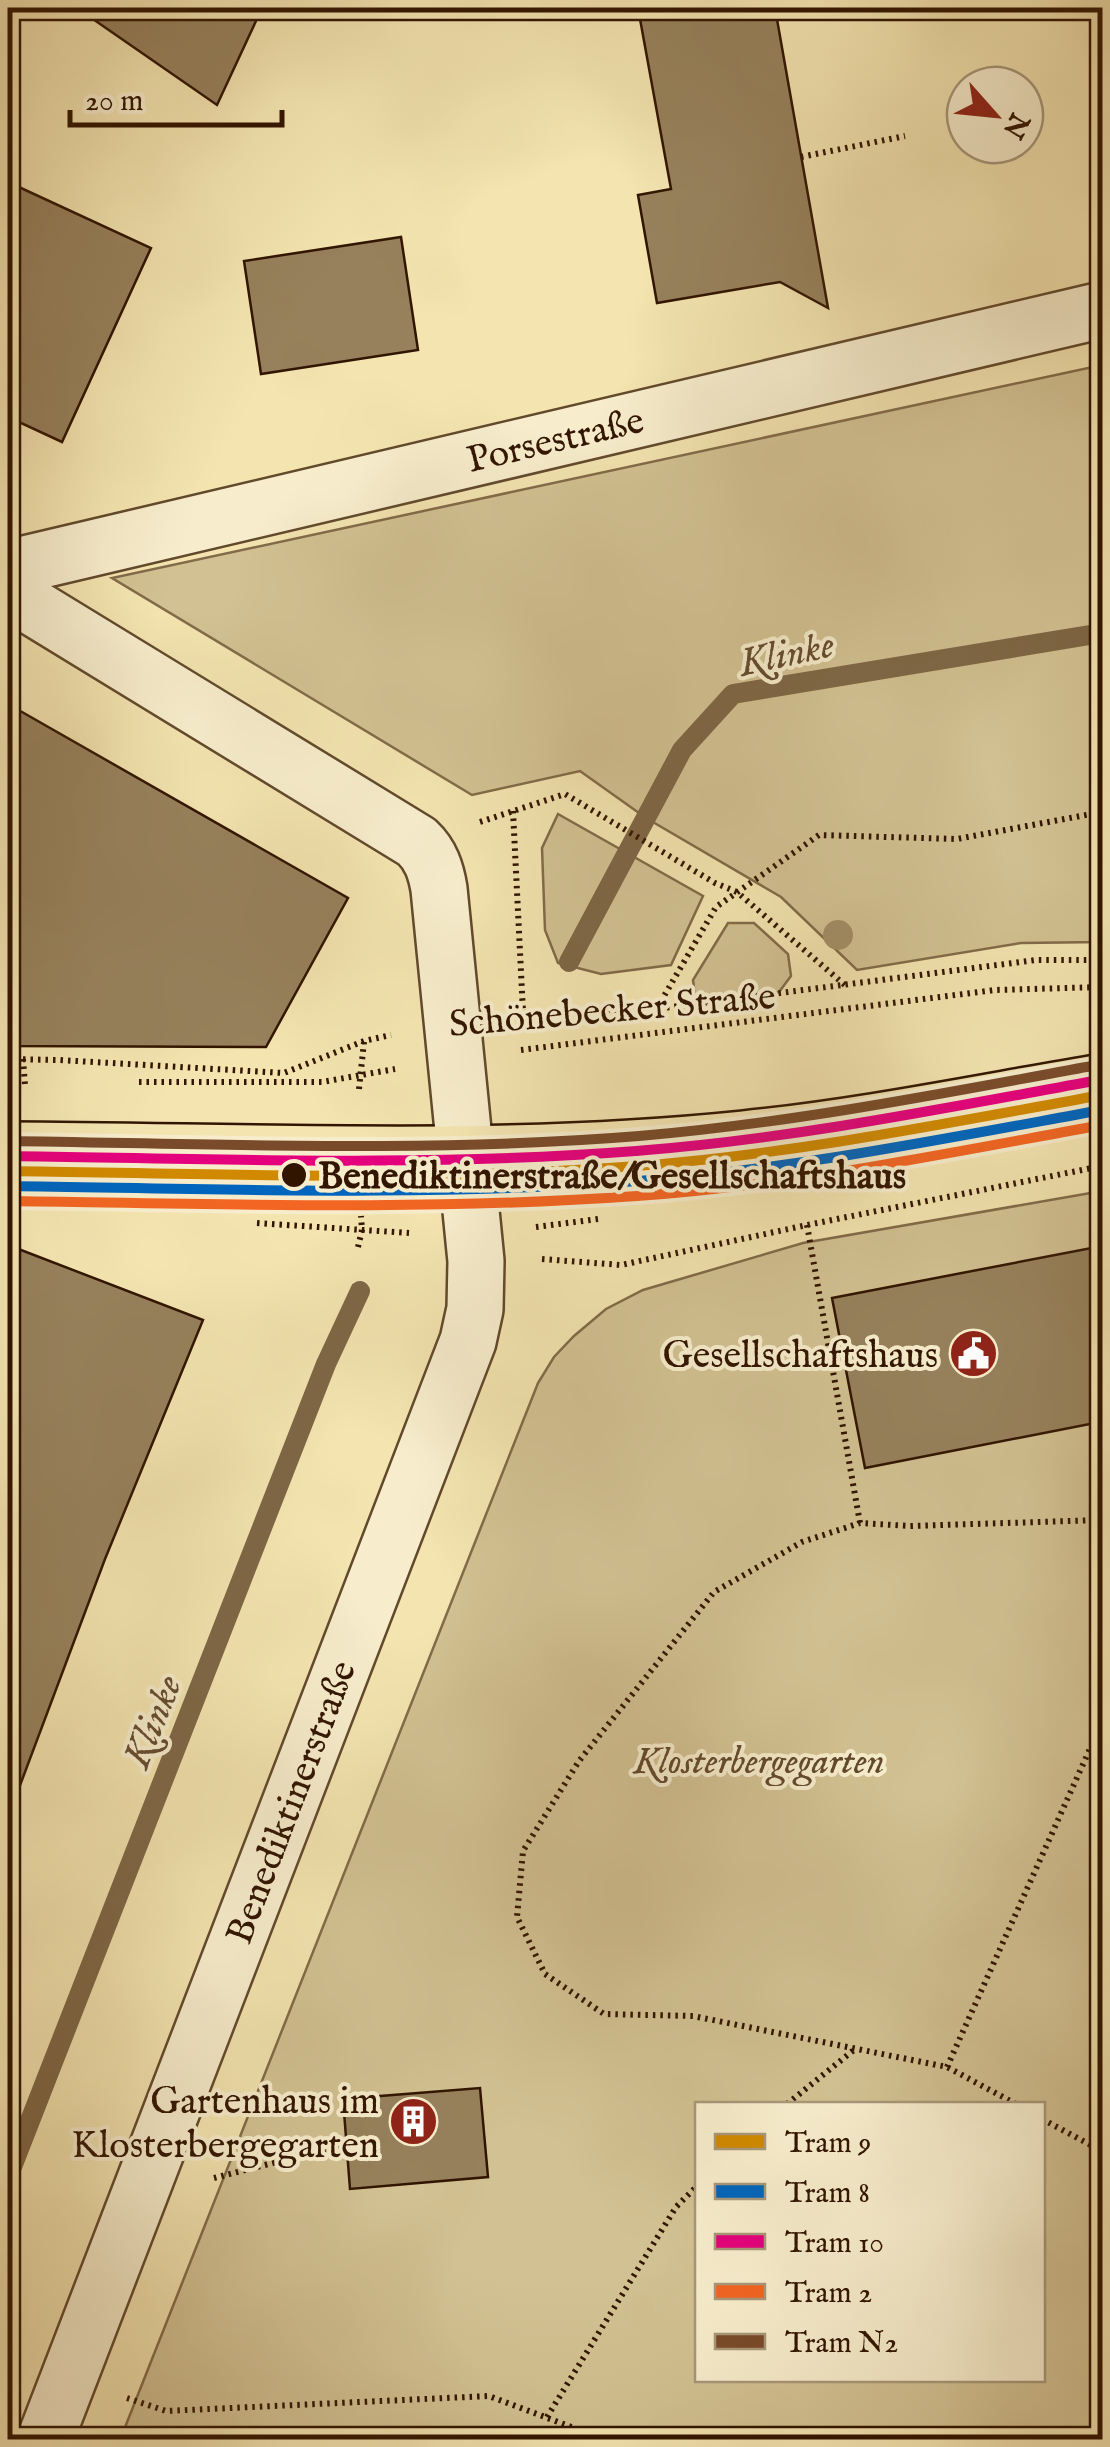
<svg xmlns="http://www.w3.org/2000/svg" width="1110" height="2447" font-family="'IM FELL English',serif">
	<rect width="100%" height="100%" fill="#f3e4b0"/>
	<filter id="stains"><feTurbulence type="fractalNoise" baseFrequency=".002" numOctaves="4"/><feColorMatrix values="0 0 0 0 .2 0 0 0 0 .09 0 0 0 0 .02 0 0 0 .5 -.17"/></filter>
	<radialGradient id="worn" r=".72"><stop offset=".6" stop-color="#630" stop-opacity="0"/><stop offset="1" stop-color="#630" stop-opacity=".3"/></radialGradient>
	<g fill="#d2c192" stroke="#826b49" stroke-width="2.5" fill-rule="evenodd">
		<path d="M 1102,365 L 1102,942 L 1021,943 L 857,970 L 781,897 L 646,818 L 580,771 L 472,795 L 112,578 Z"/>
		<path d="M 558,814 L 703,896 L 671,965 L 601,974 L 558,963 L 545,930 L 542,848 Z"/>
		<path d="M 728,923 L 754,923 L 788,954 L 791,976 L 779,992 L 708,1003 L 695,995 L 693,980 Z"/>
		<path d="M 1102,1191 L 1102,2439 L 120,2440 L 538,1383 L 554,1357 L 574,1336 L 606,1309 L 643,1290 L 803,1243 ZM 698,2104 L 1042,2104 L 1042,2380 L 698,2380 Z"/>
	</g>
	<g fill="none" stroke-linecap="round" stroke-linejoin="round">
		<g stroke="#7e6746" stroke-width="20">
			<path d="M 569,962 L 682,750 L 733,694 L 1102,633"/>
			<path d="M 8,2177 L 326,1364 L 360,1291"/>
		</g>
	</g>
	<g fill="#96815c" stroke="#321500" stroke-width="2.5">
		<path d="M 77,8 L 262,8 L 217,105 Z"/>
		<path d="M 638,8 L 775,8 L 828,308 L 780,282 L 657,303 L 638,195 L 671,189 Z"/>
		<path d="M 8,182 L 151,248 L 62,442 L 8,417 Z"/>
		<path d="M 401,237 L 418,350 L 261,374 L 244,261 Z"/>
		<path d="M 8,704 L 348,898 L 266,1047 L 8,1046 Z"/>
		<path d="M 8,1245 L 203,1320 L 105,1559 L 13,1804 L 8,1803 Z"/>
		<path d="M 1102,1246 L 1102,1410 L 1093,1412 L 1095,1423 L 865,1468 L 832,1298 Z"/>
		<path d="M 480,2088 L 488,2177 L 350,2189 L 343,2099 Z"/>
	</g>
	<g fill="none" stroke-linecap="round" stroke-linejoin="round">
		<defs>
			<g id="minor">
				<path id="s1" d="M 8,568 L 1102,310"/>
				<path d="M 8,592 L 417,842 C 431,855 436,871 439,889 L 476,1261 L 475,1309 L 468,1341 L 45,2440"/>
			</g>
			<path id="major" d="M 8,1150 C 252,1151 499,1164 743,1139 C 863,1127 983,1102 1102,1082"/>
		</defs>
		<use href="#minor" stroke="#62492c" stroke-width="60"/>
		<use href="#major" stroke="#321500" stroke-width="60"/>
		<g stroke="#321500" stroke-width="6" stroke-dasharray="2.5 5" stroke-linecap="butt">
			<path d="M 776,12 L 803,8"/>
			<path d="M 801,157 L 905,136"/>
			<path d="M 513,811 L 523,1012"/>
			<path d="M 480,822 L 565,794 L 715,883 L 737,892 L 846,986"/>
			<path d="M 657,1008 L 716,907 L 819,835 L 957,839 L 1102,812"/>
			<path d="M 517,1013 L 656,1009 L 1036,960 L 1102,960"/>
			<path d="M 521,1050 L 995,990 L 1102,987"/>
			<path d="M 8,1059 L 59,1060 L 284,1073 L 364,1041 L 391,1035"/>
			<path d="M 23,1059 L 25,1085"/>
			<path d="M 139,1082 L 322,1082 L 395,1069"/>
			<path d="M 359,1089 L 364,1042"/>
			<path d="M 257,1223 L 409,1233"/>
			<path d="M 807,1225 L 860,1523"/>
			<path d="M 536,1227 L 598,1219"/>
			<path d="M 358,1247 L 362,1230 L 361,1216"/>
			<path d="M 542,1259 L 621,1265 L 807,1225 L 1102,1166"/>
			<path d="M 947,2067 L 1102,1722"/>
			<path d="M 787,2104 L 855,2049"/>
			<path d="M 1016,2104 L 947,2067 L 693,2016 L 604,2014 L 545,1974 L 517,1917 L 523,1851 L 579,1761 L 714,1592 L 802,1542 L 860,1523 L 910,1526 L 1102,1520"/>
			<path d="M 1042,2119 L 1102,2151"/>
			<path d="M 214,2178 L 347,2144"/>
			<path d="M 127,2398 L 166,2411 L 489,2396 L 606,2440"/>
			<path d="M 547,2417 L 676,2207 L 698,2185"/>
			<path d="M 1047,2440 L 1081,2434 L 1102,2428"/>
		</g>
		<use href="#minor" stroke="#f7edcc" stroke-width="55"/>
		<use href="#major" stroke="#f3e4b0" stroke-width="55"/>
		<defs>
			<path id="tram-1" d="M 8,1171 C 218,1174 428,1182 637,1166 C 794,1154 948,1123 1102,1095"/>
			<path id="tram-2" d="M 8,1186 C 218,1189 428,1197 638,1181 C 794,1169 948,1138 1102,1110"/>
			<path id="tram-3" d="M 8,1156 C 217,1159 427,1167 636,1151 C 792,1139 946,1108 1099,1080"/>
			<path id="tram-4" d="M 8,1201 C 217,1204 428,1211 637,1196 C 794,1185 948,1153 1102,1125"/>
			<path id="tram-5" d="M 8,1141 C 218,1144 429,1153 639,1136 C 793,1123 945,1093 1097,1065"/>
		</defs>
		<use href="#tram-1" stroke="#f7edcc" stroke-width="18"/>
		<use href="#tram-2" stroke="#f7edcc" stroke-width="18"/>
		<use href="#tram-3" stroke="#f7edcc" stroke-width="18"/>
		<use href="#tram-4" stroke="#f7edcc" stroke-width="18"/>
		<use href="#tram-5" stroke="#f7edcc" stroke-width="18"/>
		<use href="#tram-1" stroke="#d08900" stroke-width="10"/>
		<use href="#tram-2" stroke="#0065bd" stroke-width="10"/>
		<use href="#tram-3" stroke="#e5007d" stroke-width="10"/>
		<use href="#tram-4" stroke="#f26522" stroke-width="10"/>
		<use href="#tram-5" stroke="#7a4b2a" stroke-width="10"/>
	</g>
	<circle fill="#a38f67" cx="838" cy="935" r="15"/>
	<defs>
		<symbol id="civic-disc" viewBox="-11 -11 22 22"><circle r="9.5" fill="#8f2418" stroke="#f7edcc"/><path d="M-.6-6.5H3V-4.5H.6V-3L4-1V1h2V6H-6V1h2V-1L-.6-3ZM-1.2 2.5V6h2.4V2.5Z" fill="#fff"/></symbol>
		<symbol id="building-disc" viewBox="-11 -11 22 22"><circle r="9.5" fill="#8f2418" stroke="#f7edcc"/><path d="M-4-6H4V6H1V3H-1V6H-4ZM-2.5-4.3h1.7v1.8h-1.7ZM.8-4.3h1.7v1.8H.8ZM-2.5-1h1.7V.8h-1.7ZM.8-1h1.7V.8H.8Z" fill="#fff"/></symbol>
	</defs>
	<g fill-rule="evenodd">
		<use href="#civic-disc" x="946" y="1326" width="55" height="55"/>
		<use href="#building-disc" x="386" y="2094" width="55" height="55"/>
	</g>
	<circle fill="#321500" stroke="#f7edcc" stroke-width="4" cx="294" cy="1175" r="14"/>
	<g text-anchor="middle" stroke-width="8" stroke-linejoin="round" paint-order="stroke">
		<g font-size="38" fill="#321500" stroke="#f7edcc">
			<text dy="13" stroke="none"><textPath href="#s1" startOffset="562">Porsestraße</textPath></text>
			<text transform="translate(612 1009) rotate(-5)" y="13">Schönebecker Straße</text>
			<text transform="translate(290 1802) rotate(-69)" y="13">Benediktinerstraße</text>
		</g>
		<g font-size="38" font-weight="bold" fill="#321500" stroke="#f7edcc" text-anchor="start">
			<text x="318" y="1188">Benediktinerstraße/Gesellschaftshaus</text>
		</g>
		<g font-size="38" fill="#321500" stroke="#f7edcc" text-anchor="end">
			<text x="938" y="1367">Gesellschaftshaus</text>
			<text x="379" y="2113">Gartenhaus im<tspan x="379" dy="44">Klosterbergegarten</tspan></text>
		</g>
		<g font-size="38" font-style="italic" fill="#62492c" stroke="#f7edcc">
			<text x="759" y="1773">Klosterbergegarten</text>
		</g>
		<g font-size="40" font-style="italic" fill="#654c2e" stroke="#f7edcc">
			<text transform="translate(786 652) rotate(-12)" y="14">Klinke</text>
			<text transform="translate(151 1721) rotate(-68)" y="14">Klinke</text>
		</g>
	</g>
	<rect width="1110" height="2447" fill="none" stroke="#f3e4b0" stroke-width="40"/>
	<rect x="10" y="10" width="1090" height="2427" fill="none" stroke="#321500" stroke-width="5"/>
	<rect x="20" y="20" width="1070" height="2407" fill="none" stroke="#321500" stroke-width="2.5"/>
	<rect x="695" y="2102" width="350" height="280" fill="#f7edcc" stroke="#a8977a" stroke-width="2.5"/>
	<rect x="715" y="2134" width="50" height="15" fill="#d08900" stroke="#a8977a" stroke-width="2.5"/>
	<text x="785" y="2152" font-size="30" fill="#321500">Tram 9</text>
	<rect x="715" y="2184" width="50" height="15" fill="#0065bd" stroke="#a8977a" stroke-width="2.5"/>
	<text x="785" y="2202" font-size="30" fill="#321500">Tram 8</text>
	<rect x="715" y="2234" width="50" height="15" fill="#e5007d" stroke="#a8977a" stroke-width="2.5"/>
	<text x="785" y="2252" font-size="30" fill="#321500">Tram 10</text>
	<rect x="715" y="2284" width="50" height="15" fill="#f26522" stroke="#a8977a" stroke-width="2.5"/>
	<text x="785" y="2302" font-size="30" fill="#321500">Tram 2</text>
	<rect x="715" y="2334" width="50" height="15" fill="#7a4b2a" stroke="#a8977a" stroke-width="2.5"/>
	<text x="785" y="2352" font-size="30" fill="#321500">Tram N2</text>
	<g transform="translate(995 115) rotate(117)"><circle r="48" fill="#f7edcc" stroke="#a8977a" stroke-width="2.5"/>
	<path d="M0-8L18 38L0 25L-18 38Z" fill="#8f2418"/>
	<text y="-15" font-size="28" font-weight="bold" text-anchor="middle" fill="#321500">N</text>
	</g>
	<path d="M70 110v15h212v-15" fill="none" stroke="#321500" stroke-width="5"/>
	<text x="85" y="110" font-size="30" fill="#321500" stroke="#f7edcc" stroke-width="8" paint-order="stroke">20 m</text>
	<rect width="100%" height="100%" filter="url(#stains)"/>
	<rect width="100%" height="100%" fill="url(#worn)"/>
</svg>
